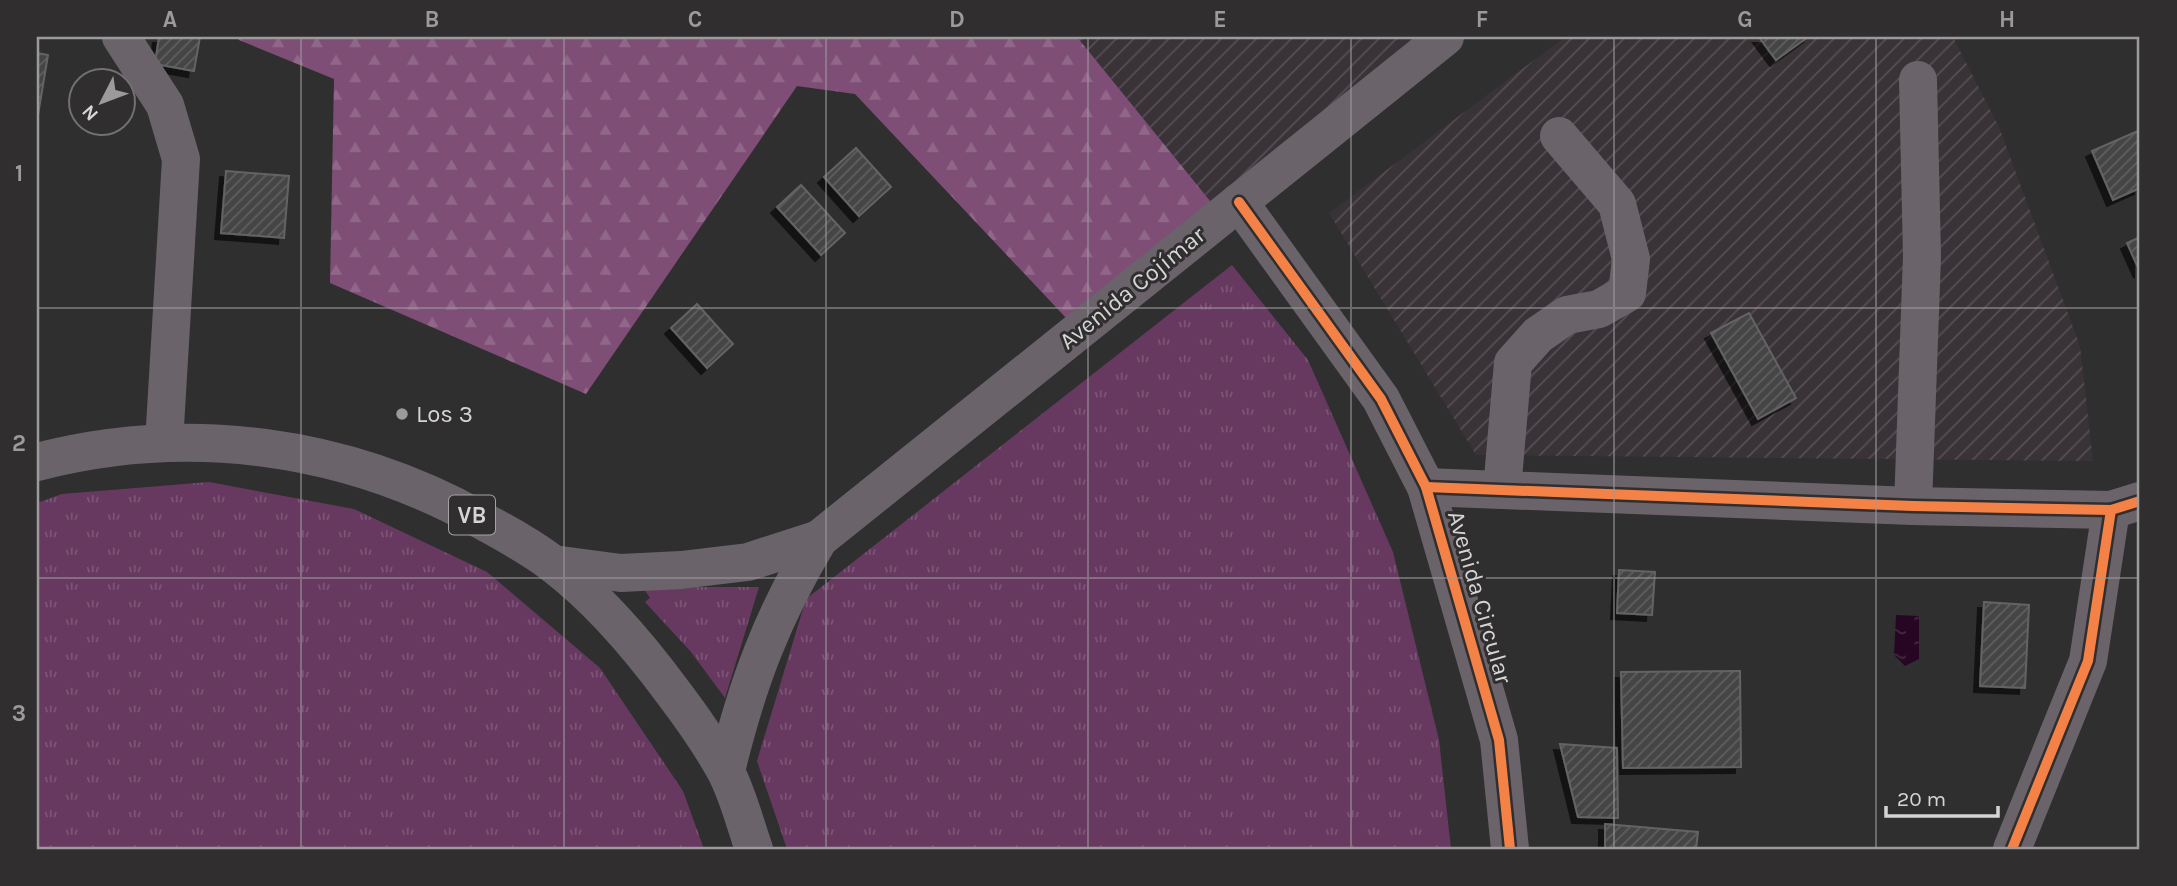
<svg xmlns="http://www.w3.org/2000/svg" width="2177" height="886" font-family="Karla,sans-serif">
	<defs>
		<pattern id="industrial-furrows" width="10" height="10" patternUnits="userSpaceOnUse" patternTransform="scale(1.75)"><rect width="10" height="10" fill="#393237"/><path d="M-1 1l2-2M0 10L10 0M9 11l2-2" fill="none" stroke="#554f53"/></pattern>
		<pattern id="grass-tufts" width="24" height="20" patternUnits="userSpaceOnUse" patternTransform="scale(1.75)"><rect width="24" height="20" fill="#673960"/><path d="M3 7l-1-3M5 7V3M7 7l1-3M15 17l-1-3M17 17v-4M19 17l1-3" fill="none" stroke="#7c5576"/></pattern>
		<pattern id="forest-firs" width="22" height="20" patternUnits="userSpaceOnUse" patternTransform="scale(1.75)"><rect width="22" height="20" fill="#7f4e76"/><path d="M5 1l3.5 6h-7zM16 11l3.5 6h-7z" fill="#906789"/></pattern>
		<pattern id="water-ripples" width="26" height="14" patternUnits="userSpaceOnUse" patternTransform="scale(1.75)"><rect width="26" height="14" fill="#270623"/><path d="M2 4q2-2 4 0t4 0M15 11q2-2 4 0t4 0" fill="none" stroke="#462942"/></pattern>
		<pattern id="building-hatch" width="6" height="6" patternUnits="userSpaceOnUse" patternTransform="scale(1.75)"><rect width="6" height="6" fill="#454545"/><path d="M-1 1l2-2M0 6l6-6M5 7l2-2" fill="none" stroke="#5f5f5f"/></pattern>
		<filter id="shadow"><feDropShadow dx="-6" dy="6" stdDeviation="0" flood-color="#0009"/></filter>
	</defs>
	<rect width="100%" height="100%" fill="#2f2f2f"/>
	<g fill="url(#industrial-furrows)">
		<path d="M 1077,37 L 1424,37 L 1215,207 Z"/>
		<path d="M 1565,37 L 1953,37 L 1999,127 L 2080,346 L 2093,461 L 1476,455 L 1329,213 Z"/>
	</g>
	<g fill="url(#grass-tufts)">
		<path d="M 1232,265 L 1308,360 L 1393,552 L 1439,740 L 1451,849 L 787,849 L 757,761 L 806,599 Z"/>
		<path d="M 209,482 L 354,509 L 487,572 L 600,668 L 683,791 L 704,849 L 37,849 L 37,503 L 62,494 Z"/>
		<path d="M 647,587 L 759,587 L 725,698 L 691,652 L 645,602 L 650,598 L 644,589 Z"/>
	</g>
	<path fill="url(#forest-firs)" d="M 237,37 L 1077,37 L 1215,207 L 1068,320 L 855,94 L 797,86 L 586,394 L 330,283 L 334,79 L 239,40 Z"/>
	<path fill="url(#water-ripples)" d="M 1896,615 L 1919,616 L 1919,659 L 1905,666 L 1894,655 Z"/>
	<g fill="url(#building-hatch)" stroke="#646464" stroke-width="2" filter="url(#shadow)">
		<path d="M 159,37 L 200,37 L 194,71 L 155,64 Z"/>
		<path d="M 1759,37 L 1808,37 L 1776,60 Z"/>
		<path d="M 37,53 L 48,55 L 37,121 Z"/>
		<path d="M 2140,130 L 2140,188 L 2113,200 L 2092,151 Z"/>
		<path d="M 856,148 L 891,187 L 859,216 L 824,177 Z"/>
		<path d="M 226,171 L 289,176 L 284,238 L 221,233 Z"/>
		<path d="M 801,185 L 845,233 L 821,255 L 777,207 Z"/>
		<path d="M 2140,237 L 2140,272 L 2127,243 Z"/>
		<path d="M 697,304 L 733,344 L 707,368 L 671,328 Z"/>
		<path d="M 1749,313 L 1796,398 L 1758,419 L 1711,333 Z"/>
		<path d="M 1619,570 L 1655,572 L 1652,615 L 1617,613 Z"/>
		<path d="M 1984,602 L 2029,605 L 2025,688 L 1980,686 Z"/>
		<path d="M 1740,671 L 1741,767 L 1623,768 L 1621,672 Z"/>
		<path d="M 1560,744 L 1617,748 L 1618,818 L 1578,817 Z"/>
		<path d="M 1605,824 L 1698,832 L 1696,849 L 1605,849 Z"/>
	</g>
	<g fill="none" stroke-linecap="round" stroke-linejoin="round">
		<g stroke="#6a6369" stroke-width="38">
			<path d="M 121,37 L 165,105 L 181,159 L 164,443"/>
			<path d="M 1239,202 L 1381,399 L 1426,487 L 1499,740 L 1510,849"/>
			<path d="M 1426,487 L 1913,506 L 2111,510 L 2140,501"/>
			<path d="M 1502,490 L 1513,363 L 1538,335 L 1567,315 L 1599,309 L 1627,293 L 1631,259 L 1617,204 L 1559,136"/>
			<path d="M 1913,506 L 1922,256 L 1918,80"/>
			<path d="M 2012,849 L 2088,661 L 2111,510"/>
		</g>
		<g stroke="#6a636a" stroke-width="38">
			<path d="M 37,462 C 188,423 345,444 481,520 C 505,533 531,547 553,564 C 599,599 638,645 672,691 C 691,716 710,743 725,770 C 738,794 745,824 754,849"/>
			<path d="M 553,564 L 621,573 L 681,570 L 748,562 L 819,539"/>
			<path d="M 726,771 C 747,684 772,617 819,539 L 1445,37"/>
		</g>
		<defs>
			<g id="cycleway">
				<path d="M 1239,202 L 1381,399 L 1426,487 L 1499,740 L 1510,849"/>
				<path d="M 1426,487 L 1913,506 L 2111,510 L 2140,501"/>
				<path d="M 2012,849 L 2088,661 L 2111,510"/>
			</g>
		</defs>
		<use href="#cycleway" stroke="#302e2f" stroke-width="15"/>
		<use href="#cycleway" stroke="#f48246" stroke-width="10"/>
	</g>
	<path fill="none" stroke="#9c9b9c" stroke-width="2" stroke-opacity="0.55" d="M 301,37 L 301,849M 564,37 L 564,849M 826,37 L 826,849M 1088,37 L 1088,849M 1351,37 L 1351,849M 1614,37 L 1614,849M 1876,37 L 1876,849M 37,308 L 2140,308M 37,578 L 2140,578"/>
	<circle fill="#9c9b9c" stroke="#302e2f" stroke-width="2.5" cx="402" cy="414" r="7"/>
	<g text-anchor="middle" stroke-width="6" stroke-linejoin="round" paint-order="stroke">
		<rect fill="#302e2f" stroke="#a4a3a4" stroke-width="2" x="449" y="495.5" width="46" height="39" rx="5"/>
		<g font-size="23" font-weight="bold" fill="#d6d5d6">
			<text x="472" y="523">VB</text>
		</g>
		<g font-size="24" fill="#d6d5d6" stroke="#302e2f">
			<text transform="translate(1132 288) rotate(-39)" y="8">Avenida Cojímar</text>
			<text transform="translate(1480 597) rotate(74)" y="8">Avenida Circular</text>
		</g>
		<g font-size="24" fill="#d6d5d6" stroke="#302e2f" text-anchor="start">
			<text x="416" y="422">Los 3</text>
		</g>
	</g>
	<rect width="2177" height="886" fill="none" stroke="#302e2f" stroke-width="77"/>
	<g transform="translate(102 102) rotate(228)"><circle r="33" fill="#302e2f" stroke="#727172" stroke-width="2"/>
	<path d="M0-5L12 26L0 18L-12 26Z" fill="#9c9b9c"/>
	<text y="-10" font-size="19" font-weight="bold" text-anchor="middle" fill="#d6d5d6">N</text>
	</g>
	<path d="M1886 806v10h112v-10" fill="none" stroke="#d6d5d6" stroke-width="3.5"/>
	<text x="1897" y="806" font-size="21" fill="#d6d5d6" stroke="#302e2f" stroke-width="5" paint-order="stroke">20 m</text>
	<rect x="38" y="38" width="2100" height="810" fill="none" stroke="#9c9b9c" stroke-width="2.5"/>
	<g font-size="23" text-anchor="middle" font-weight="bold" fill="#9c9b9c">
		<text x="170" y="27">A</text>
		<text x="432" y="27">B</text>
		<text x="695" y="27">C</text>
		<text x="957" y="27">D</text>
		<text x="1220" y="27">E</text>
		<text x="1482" y="27">F</text>
		<text x="1745" y="27">G</text>
		<text x="2007" y="27">H</text>
		<text x="19" y="181">1</text>
		<text x="19" y="451">2</text>
		<text x="19" y="721">3</text>
	</g>
</svg>
